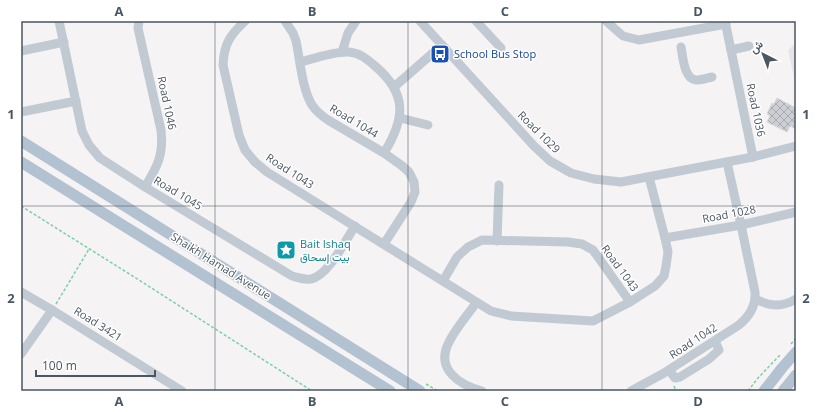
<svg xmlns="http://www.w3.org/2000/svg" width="817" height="412" font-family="'Open Sans',Vazirmatn,sans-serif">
	<defs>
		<pattern id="building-cross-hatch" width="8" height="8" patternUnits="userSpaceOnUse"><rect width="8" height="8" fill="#cdcfd5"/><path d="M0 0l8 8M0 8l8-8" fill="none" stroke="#a8abb0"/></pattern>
	</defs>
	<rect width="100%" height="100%" fill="#f5f3f3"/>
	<path fill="#e6e4e5" d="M 796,43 L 796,86 L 788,50 Z"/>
	<path fill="url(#building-cross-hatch)" stroke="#d7d9de" d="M 777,98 L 796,108 L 796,129 L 790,126 L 787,132 L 767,122 L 770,116 L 767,114 L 772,103 L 774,104 Z"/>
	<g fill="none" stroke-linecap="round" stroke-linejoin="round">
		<g stroke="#7ad0a6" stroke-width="1.5" stroke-dasharray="3 2" stroke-linecap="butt">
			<path d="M 21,206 L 139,280 L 312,391"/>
			<path d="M 56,304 L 89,249"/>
			<path d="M 791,344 L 796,338"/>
			<path d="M 426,384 L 438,391"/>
			<path d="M 674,386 L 676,391"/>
			<path d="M 748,391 L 758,378 L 780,355"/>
		</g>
		<g stroke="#c1cad2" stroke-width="9">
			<path d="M 59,21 L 82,131 L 89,145 L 100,158 L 145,187 L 292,276 C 299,278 304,280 311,279 C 328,276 345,241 355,226"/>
			<path d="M 139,21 L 138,28 L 140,37 L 161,130 C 164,155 157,167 145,187"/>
			<path d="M 245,21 C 230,35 224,44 223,65 L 239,135 L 245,150 L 255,162 L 267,172 L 491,311 L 511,316 L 593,321 L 630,302 L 655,286 L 664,276 L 666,266 L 668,252 L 665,238 L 649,177"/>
			<path d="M 285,21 L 293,33 L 296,41 C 300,59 302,89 312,105 C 316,111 322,116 328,120 L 384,153 L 401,165 L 409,172 L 414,182 L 415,192 L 411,202 L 384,244"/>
			<path d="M 420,21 L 534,146 L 550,161 L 571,173 L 594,179 L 621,182 L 753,157 L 796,146"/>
			<path d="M 476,21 L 501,48"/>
			<path d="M 606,21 L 623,36 L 639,40 L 726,24"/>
			<path d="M 725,21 L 753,157"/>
			<path d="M 681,47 C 683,57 684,79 696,80 C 702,80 707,78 712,77"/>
			<path d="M 731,50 L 749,46"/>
			<path d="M 21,51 L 64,42"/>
			<path d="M 342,52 L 348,33 L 356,21"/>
			<path d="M 301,62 C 315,58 335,51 349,52 C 360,53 367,59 375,66 C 408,94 405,119 384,153"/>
			<path d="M 394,87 L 442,45"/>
			<path d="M 21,112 L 76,101"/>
			<path d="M 400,118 L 428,125"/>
			<path d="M 665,238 L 741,225 L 796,212"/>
			<path d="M 497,241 L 499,185"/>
			<path d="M 443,281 L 457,257 L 468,247 L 482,240 L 568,242 L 582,244 L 593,250 L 630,302"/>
			<path d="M 21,292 L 52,310 L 182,391"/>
			<path d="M 755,299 C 770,306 781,308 796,299"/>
			<path d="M 476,303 C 467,316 455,329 448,344 C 436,370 460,385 482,391"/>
			<path d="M 21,354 L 52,310"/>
			<path d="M 669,370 L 675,378 L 680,377 L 709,359 L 719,350 L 715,341"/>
			<path d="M 631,391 L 664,373 L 739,325 C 750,316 756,306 755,292 L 741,225 L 727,162"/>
		</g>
		<g stroke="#b3c2d1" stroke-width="11">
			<path d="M 21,141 L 420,391"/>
			<path d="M 21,162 L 390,391"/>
			<path d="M 764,391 L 782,368 L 796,352"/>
			<path d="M 783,391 L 796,375"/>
		</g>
	</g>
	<path fill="none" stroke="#4a5661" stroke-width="1" stroke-opacity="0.55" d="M 215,21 L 215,391M 408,21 L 408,391M 602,21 L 602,391M 21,206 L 796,206"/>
	<defs>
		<symbol id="bus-square" viewBox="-11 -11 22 22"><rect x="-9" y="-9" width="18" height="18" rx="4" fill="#1a4fb4" stroke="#fff"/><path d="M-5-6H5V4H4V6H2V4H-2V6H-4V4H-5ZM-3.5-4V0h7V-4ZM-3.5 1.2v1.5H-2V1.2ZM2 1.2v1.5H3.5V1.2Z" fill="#fff"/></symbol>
		<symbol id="sight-square" viewBox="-11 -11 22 22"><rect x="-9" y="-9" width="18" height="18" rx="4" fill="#0f9aa8" stroke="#fff"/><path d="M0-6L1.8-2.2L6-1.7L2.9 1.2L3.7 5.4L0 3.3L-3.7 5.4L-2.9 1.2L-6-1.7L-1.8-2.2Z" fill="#fff"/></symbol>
	</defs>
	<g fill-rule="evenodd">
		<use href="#bus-square" x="429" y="43" width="22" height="22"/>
		<use href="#sight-square" x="275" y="239" width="22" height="22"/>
	</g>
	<g text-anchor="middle" stroke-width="3" stroke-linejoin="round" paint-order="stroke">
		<g font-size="11" fill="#164399" stroke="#fff" text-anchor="start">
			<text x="454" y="58">School Bus Stop</text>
		</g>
		<g font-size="11" fill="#4a5661" stroke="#fff">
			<text transform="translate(167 103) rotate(78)" y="4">Road 1046</text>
			<text transform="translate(756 110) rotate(78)" y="4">Road 1036</text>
			<text transform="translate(354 121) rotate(31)" y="4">Road 1044</text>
			<text transform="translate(539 132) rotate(45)" y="4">Road 1029</text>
			<text transform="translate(290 171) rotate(33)" y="4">Road 1043</text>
			<text transform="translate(178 193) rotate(31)" y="4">Road 1045</text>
			<text transform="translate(729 214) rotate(-11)" y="4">Road 1028</text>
			<text transform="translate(221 266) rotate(32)" y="4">Shaikh Hamad Avenue</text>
			<text transform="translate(620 268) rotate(54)" y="4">Road 1043</text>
			<text transform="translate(98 324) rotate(32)" y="4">Road 3421</text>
			<text transform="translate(693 341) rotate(-33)" y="4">Road 1042</text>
		</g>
		<g font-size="11" fill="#0d838f" stroke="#fff" text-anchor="start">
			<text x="300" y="248">Bait Ishaq<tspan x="300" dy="13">بيت إسحاق</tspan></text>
		</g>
	</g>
	<rect width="817" height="412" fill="none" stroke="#ffffff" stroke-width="44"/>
	<g transform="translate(763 54) rotate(318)" stroke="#ffffff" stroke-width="3" paint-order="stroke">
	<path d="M0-3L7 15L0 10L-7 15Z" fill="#4a5661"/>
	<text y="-6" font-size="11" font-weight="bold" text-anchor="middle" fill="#4a5661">ش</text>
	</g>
	<path d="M36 370v6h119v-6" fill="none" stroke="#4a5661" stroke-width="2"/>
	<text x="42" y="370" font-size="12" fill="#4a5661" stroke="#ffffff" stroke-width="3" paint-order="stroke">100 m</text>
	<rect x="22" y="22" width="773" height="368" fill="none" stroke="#4a5661" stroke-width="1.5"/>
	<g font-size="13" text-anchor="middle" font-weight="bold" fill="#4a5661">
		<text x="119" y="16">A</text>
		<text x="312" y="16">B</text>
		<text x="505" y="16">C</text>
		<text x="698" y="16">D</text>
		<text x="11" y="119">1</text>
		<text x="806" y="119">1</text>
		<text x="11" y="303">2</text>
		<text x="806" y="303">2</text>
		<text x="119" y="406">A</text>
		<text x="312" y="406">B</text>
		<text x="505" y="406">C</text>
		<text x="698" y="406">D</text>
	</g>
</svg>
